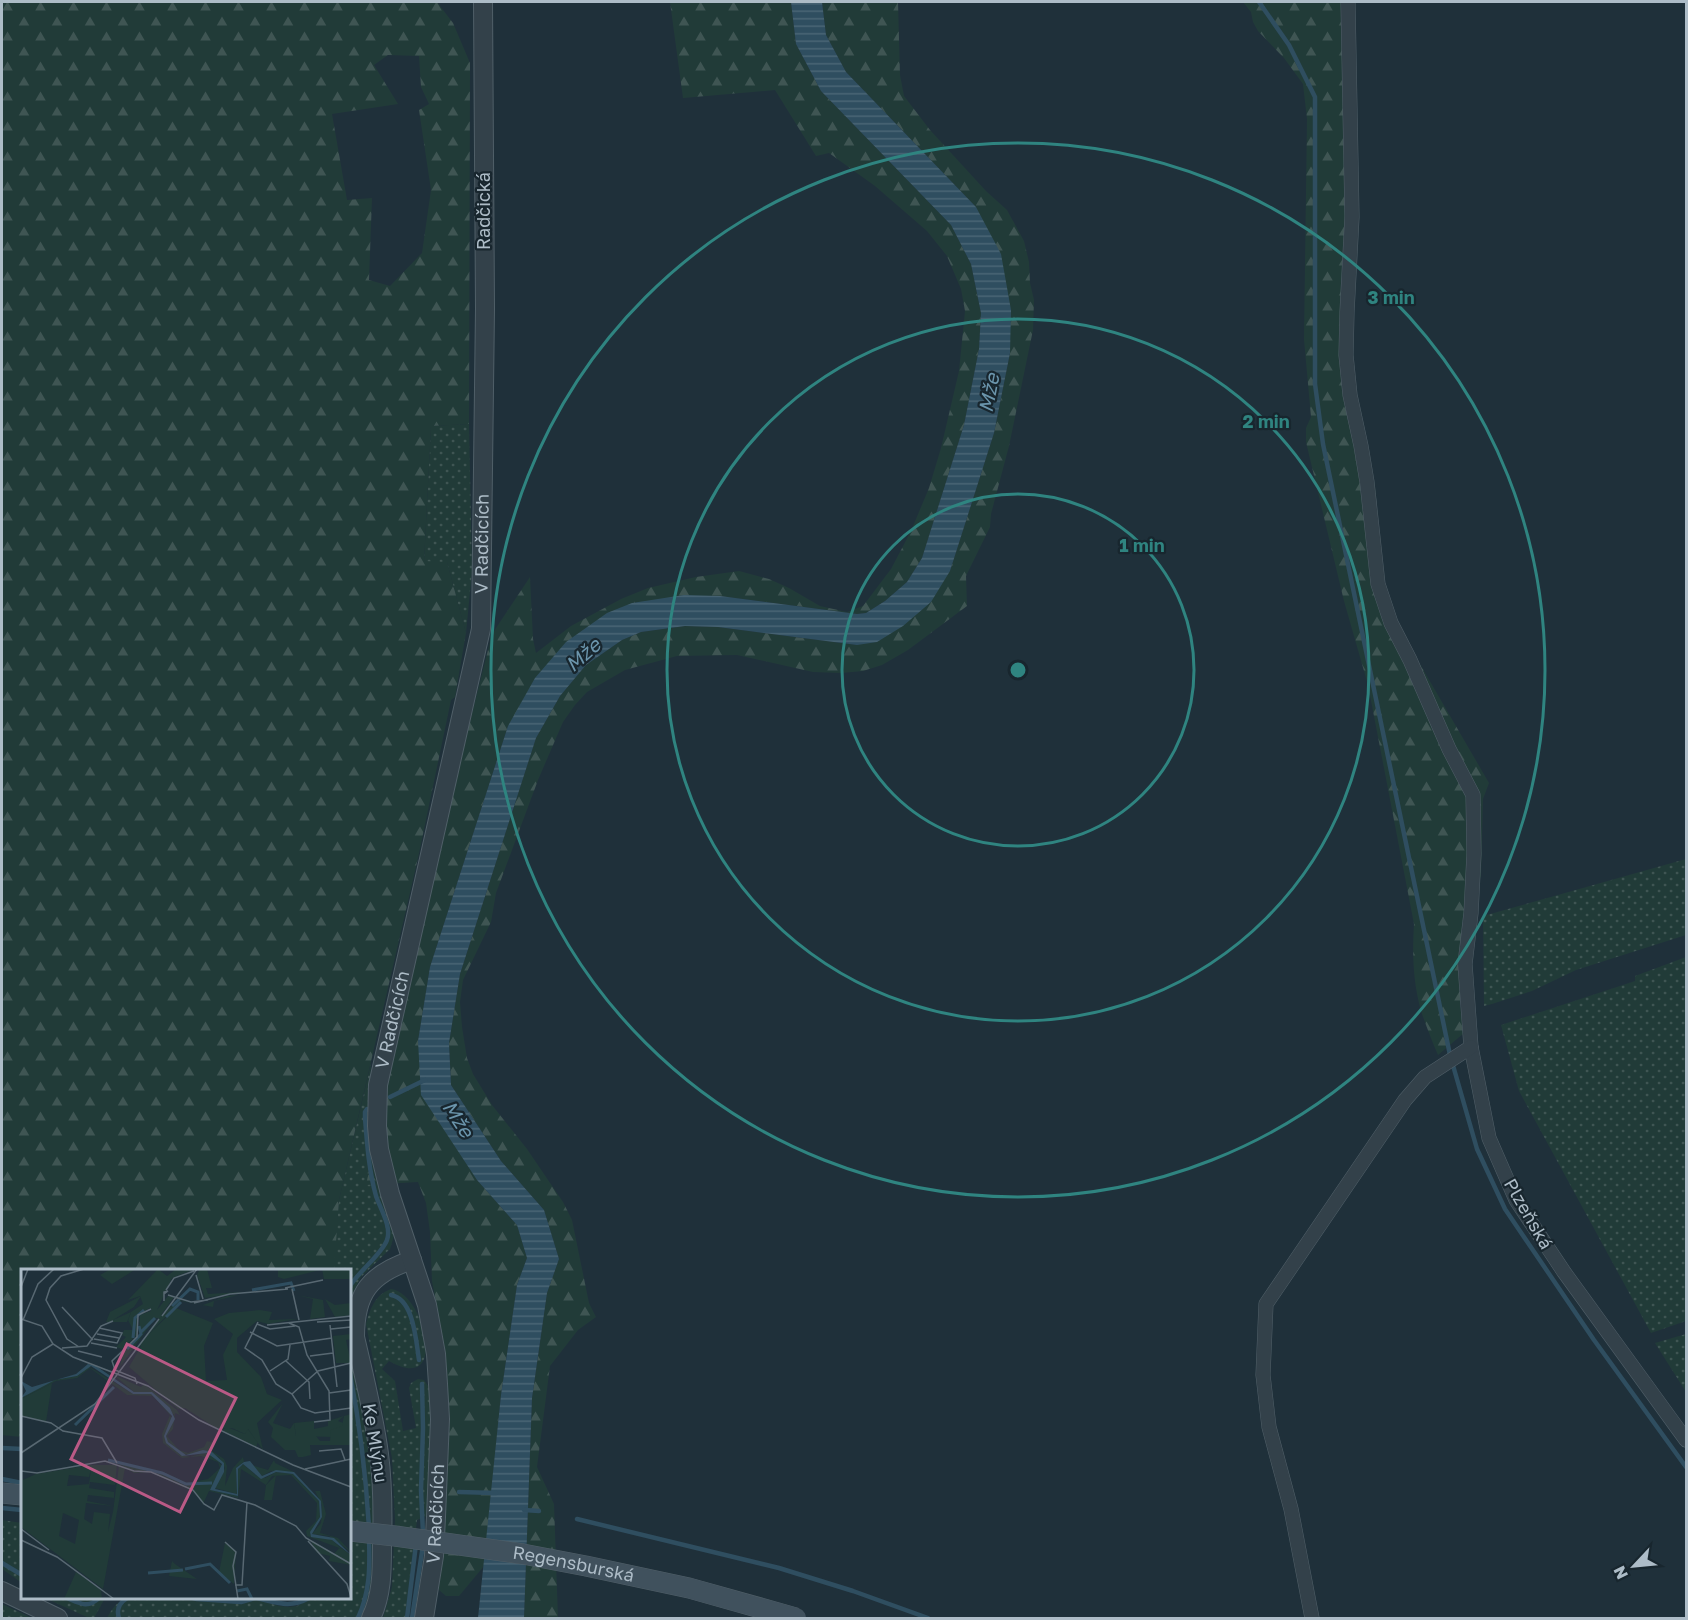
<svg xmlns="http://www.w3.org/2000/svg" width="1688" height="1620" font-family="'Golos Text',sans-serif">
	<defs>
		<pattern id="grass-dots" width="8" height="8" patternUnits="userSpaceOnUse" patternTransform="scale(1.5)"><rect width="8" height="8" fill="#213b38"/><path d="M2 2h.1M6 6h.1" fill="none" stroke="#3f5553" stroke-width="1.8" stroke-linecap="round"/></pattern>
		<pattern id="forest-firs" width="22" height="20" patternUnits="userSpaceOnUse" patternTransform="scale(1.5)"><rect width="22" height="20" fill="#213b38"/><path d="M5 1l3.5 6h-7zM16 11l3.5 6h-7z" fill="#3f5553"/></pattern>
		<pattern id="water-rules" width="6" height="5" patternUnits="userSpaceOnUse" patternTransform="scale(1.5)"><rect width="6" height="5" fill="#2f4e60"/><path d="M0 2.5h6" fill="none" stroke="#4a6675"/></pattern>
	</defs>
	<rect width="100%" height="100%" fill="#1f303a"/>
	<g fill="url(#grass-dots)">
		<path d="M 469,424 L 472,571 L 466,633 L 447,562 L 424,562 L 431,426 Z"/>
		<path d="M 1686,859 L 1686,935 L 1576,970 L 1532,991 L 1492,1004 L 1484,1006 L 1483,916 Z"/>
		<path d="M 1686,957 L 1686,1321 L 1651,1333 L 1519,1091 L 1501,1025 L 1635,981 L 1635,976 Z"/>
		<path d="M 371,1063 L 369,1115 L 394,1236 L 390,1249 L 361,1277 L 350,1298 L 350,1270 L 333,1270 L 335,1240 L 339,1200 Z"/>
		<path d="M 391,1289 C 425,1293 450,1396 389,1361 L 382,1369 L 395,1381 L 403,1431 L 416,1428 L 409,1388 L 411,1383 L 418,1379 L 424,1380 L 429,1387 L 431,1400 L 427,1516 L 417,1520 L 405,1618 L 383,1618 L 392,1587 L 395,1520 L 392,1458 L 366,1324 C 371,1307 375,1295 391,1289 Z"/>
		<path d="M 1686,1334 L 1686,1392 L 1655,1343 Z"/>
		<path d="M 350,1349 L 373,1454 L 375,1547 L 371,1594 L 362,1618 L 107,1618 C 112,1609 117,1601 127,1598 L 189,1598 L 195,1600 L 242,1604 L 255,1599 L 279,1606 L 289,1607 L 297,1606 L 312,1598 L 350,1598 Z"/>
		<path d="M 2,1520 L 22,1523 L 22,1583 L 2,1569 Z"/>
		<path d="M 45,1598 L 105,1598 L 94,1618 L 89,1618 Z"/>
		<path d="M 2,1604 L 32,1618 L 2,1618 Z"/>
	</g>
	<g fill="url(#forest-firs)" fill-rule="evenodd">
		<path d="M 2,2 L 437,2 L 453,23 L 470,63 L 469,424 L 431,426 L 424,561 L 447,562 L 466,633 L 455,697 L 451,700 L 418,858 L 339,1200 L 334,1270 L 22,1270 L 22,1437 L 2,1435 ZM 388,55 L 419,56 L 421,87 L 429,104 L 419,110 L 431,190 L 422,253 L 390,286 L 369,280 L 372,198 L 347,200 L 332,114 L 398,104 L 374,65 Z"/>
		<path d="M 670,2 L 791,2 L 796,44 L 821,91 L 951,225 L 971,264 L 981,313 L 979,349 L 964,425 L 922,558 L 907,582 L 885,601 L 866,613 L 857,614 L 720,596 L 632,603 L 508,726 L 430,967 L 418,1041 L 477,1180 L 517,1225 L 527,1258 L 517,1285 L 501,1395 L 484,1566 L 459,1596 L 446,1596 L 439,1590 L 438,1565 L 447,1453 L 444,1344 L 432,1281 L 430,1232 L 426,1203 L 418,1182 L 366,1185 L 442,833 L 492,634 L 530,577 L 533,639 L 536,653 L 571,626 L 621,599 L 648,588 L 696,577 L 739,571 L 769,579 L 789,588 L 820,606 L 847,612 L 863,606 L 891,569 L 911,531 L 929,488 L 941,448 L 959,371 L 965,311 L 961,289 L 947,256 L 927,231 L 875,186 L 829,153 L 816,156 L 775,90 L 683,98 Z"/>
		<path d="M 822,2 L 898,2 L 900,75 L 904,96 L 930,130 L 986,191 L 1007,210 L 1024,241 L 1029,262 L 1030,283 L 1034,300 L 1033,330 L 1009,446 L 991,514 L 990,527 L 966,576 L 967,606 L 908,650 L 882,665 L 863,671 L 841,673 L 813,672 L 737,655 L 677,656 L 625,670 L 587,692 L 575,705 L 563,722 L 538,780 L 496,893 L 491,922 L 463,980 L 460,1002 L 462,1027 L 467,1058 L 473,1074 L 492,1105 L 527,1149 L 563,1202 L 572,1220 L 589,1303 L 596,1317 L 578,1330 L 550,1366 L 537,1467 L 554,1504 L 558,1618 L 524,1618 L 532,1398 L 547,1293 L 559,1259 L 544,1210 L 501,1161 L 451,1085 L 449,1043 L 460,974 L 536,738 L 560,696 L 586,665 L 622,640 L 641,632 L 685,626 L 718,627 L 857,645 L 950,571 L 994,433 L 1010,353 L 976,207 L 846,72 L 826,35 Z"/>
		<path d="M 1243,2 L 1354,2 L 1350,341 L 1358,407 L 1375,486 L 1382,567 L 1389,603 L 1410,647 L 1489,783 L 1483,799 L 1481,876 L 1462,923 L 1460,1005 L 1464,1033 L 1438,1055 C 1432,1041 1427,1028 1422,1014 C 1413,985 1412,954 1414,924 L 1368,685 L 1344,601 L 1306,442 L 1306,428 L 1311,417 L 1304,339 L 1307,119 L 1303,84 L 1284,58 L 1258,31 L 1253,22 L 1251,12 Z"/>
	</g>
	<path fill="url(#water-rules)" d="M 791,2 L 822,2 L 826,35 L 846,72 L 976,207 L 1001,254 L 1011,310 L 1010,353 L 994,433 L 950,571 L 931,602 L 903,626 L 877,642 L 857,645 L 718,627 L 685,626 L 641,632 L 622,640 L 586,665 L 560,696 L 536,738 L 460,974 L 449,1043 L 451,1085 L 501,1161 L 544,1210 L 559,1259 L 547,1293 L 532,1398 L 524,1618 L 478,1618 L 501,1395 L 517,1285 L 527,1258 L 517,1225 L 477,1180 L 421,1095 L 418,1041 L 430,967 L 508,726 L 535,678 L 566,642 L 607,613 L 632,603 L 684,595 L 720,596 L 857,614 L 866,613 L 885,601 L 907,582 L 922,558 L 964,425 L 979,349 L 981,313 L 971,264 L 951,225 L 821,91 L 796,44 Z"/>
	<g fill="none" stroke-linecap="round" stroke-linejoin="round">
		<g stroke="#2f4e60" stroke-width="4.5">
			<path d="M 1259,2 L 1289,45 L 1315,97 L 1315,384 L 1323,444 L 1450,1055 L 1477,1149 L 1505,1209 L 1594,1340 L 1686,1467"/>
			<path d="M 390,1097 L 425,1080"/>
			<path d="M 350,1286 C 359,1271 382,1254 387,1240 C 392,1227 380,1208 376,1196 C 369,1171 367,1144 365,1118 L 365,1112 L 367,1109"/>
			<path d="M 391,1295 C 414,1299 416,1341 419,1360"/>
			<path d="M 350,1374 C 360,1425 366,1476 369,1528"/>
			<path d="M 422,1384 L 423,1428 L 421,1490 L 423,1534"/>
			<path d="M 2,1448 L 22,1449"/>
			<path d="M 2,1479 L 22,1483"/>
			<path d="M 459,1492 L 496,1493"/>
			<path d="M 2,1508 L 22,1510"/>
			<path d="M 524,1510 L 539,1511"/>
			<path d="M 577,1519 L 779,1568 L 853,1591 L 928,1618"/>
			<path d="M 2,1563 L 22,1575"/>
			<path d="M 67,1598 C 79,1603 88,1609 99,1598"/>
			<path d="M 193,1598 L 197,1599 L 241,1602 L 255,1598"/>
			<path d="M 256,1598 C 276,1602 289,1609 309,1598"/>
			<path d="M 119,1618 C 116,1609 119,1603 127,1598"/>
			<path d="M 358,1618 C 370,1592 370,1567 369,1539"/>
			<path d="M 407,1618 L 416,1544"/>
			<path d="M 412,1618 L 423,1545"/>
		</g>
		<defs>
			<g id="minor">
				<path d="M 1348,2 L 1352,217 L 1347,312 L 1346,355 L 1350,395 L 1361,446 L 1367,482 L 1378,584 L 1391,623 L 1410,660 L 1449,749 L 1473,795 L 1474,854 L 1471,913 L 1465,964 L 1471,1047 L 1489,1138 L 1516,1200 L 1564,1272 L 1686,1440"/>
				<path d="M 1312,1618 L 1291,1509 L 1269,1427 L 1263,1375 L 1266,1304 L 1405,1100 L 1425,1077 L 1471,1047"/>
			</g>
			<g id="tertiary">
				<path d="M 2,1591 L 58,1618"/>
				<path d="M 371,1618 C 382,1595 382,1571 382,1546 C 383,1515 383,1485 379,1454 C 374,1415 364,1376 355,1337 C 355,1293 370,1274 412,1260"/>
				<path id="s1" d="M 424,1618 L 434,1556 L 436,1517 L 440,1419 L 438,1384 L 436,1354 L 427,1305 L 390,1194 L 379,1149 L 377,1126 L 378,1085 L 481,629 L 485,308 L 483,2"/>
			</g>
			<path id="secondary" d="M 2,1493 L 22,1495"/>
		</defs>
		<use href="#minor" stroke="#505f68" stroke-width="15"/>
		<use href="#tertiary" stroke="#505f68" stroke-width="20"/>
		<use href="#secondary" stroke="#505f68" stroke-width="21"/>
		<use href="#minor" stroke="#33414a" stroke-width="14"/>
		<use href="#tertiary" stroke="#33414a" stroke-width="18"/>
		<use href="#secondary" stroke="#40515d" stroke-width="20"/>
		<defs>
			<g id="secondary-bridge">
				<path id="s2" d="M 350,1531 L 395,1536 L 523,1554 L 586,1566 L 689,1588 L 796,1618"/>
			</g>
		</defs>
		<use href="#secondary-bridge" stroke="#505f68" stroke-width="21" stroke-linecap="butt"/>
		<use href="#secondary-bridge" stroke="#40515d" stroke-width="20"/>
	</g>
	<g fill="none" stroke="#2f8480" stroke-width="3">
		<circle cx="1018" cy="670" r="176"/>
		<circle cx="1018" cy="670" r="351"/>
		<circle cx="1018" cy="670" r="527"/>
	</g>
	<g text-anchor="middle" stroke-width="4.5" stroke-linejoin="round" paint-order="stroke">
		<g font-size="18" fill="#adbcc7" stroke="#18262e">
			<text transform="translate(484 211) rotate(-90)" y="6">Radčická</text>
			<text dy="6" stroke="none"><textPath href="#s1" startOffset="1095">V Radčicích</textPath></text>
			<text dy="6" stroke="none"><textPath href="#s1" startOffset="609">V Radčicích</textPath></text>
			<text transform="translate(1528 1214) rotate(60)" y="6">Plzeňská</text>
			<text transform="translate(375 1443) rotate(81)" y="6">Ke Mlýnu</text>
			<text dy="6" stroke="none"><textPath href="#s1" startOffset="105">V Radčicích</textPath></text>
			<text dy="6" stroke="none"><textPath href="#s2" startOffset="226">Regensburská</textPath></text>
		</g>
		<g font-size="20" font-style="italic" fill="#6b95ac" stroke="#18262e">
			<text transform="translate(989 393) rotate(-79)" y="7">Mže</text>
			<text transform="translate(583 655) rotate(-41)" y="7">Mže</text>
			<text transform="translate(458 1119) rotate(57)" y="7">Mže</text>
		</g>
	</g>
	<g transform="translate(21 1269)">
		<rect width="330" height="330" fill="#1f303a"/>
		<path d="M 137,0 L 146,7 L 154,1 L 174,0 L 151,9 L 136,41 L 147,27 L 153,28 L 140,46 L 158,31 L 182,36 L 206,27 L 217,26 L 193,32 L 192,38 L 160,32 L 126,67 L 122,78 L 118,76 L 138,49 L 134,49 L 99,98 L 103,82 L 118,67 L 119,46 L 130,42 L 129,39 L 117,45 L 116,66 L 101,80 L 95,78 L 105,68 L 101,66 L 103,61 L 112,61 L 107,51 L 110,43 L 122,35 L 119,27 L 107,31 ZM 186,0 L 191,19 L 185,19 L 187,25 L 222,23 L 184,29 L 176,6 L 179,0 ZM 330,65 L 330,70 L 325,71 L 330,94 L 315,94 L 312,67 ZM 31,114 L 25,153 L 0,147 L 0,130 ZM 323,147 L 317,152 L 325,155 L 313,168 L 275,167 L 273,154 L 293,152 L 293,160 L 307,157 L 307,152 ZM 206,158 L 224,165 L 226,159 L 237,173 L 235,178 L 201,161 ZM 70,196 L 96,196 L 94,216 L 69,213 L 68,219 L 93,223 L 93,229 L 67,226 L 66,232 L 92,237 L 65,234 L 63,250 L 71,255 L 73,243 L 89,245 L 87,263 L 92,243 L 98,196 L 104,199 L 82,320 L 0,258 L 0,205 L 2,211 L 15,205 ZM 70,200 L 68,215 L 46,217 L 48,206 L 68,208 ZM 42,244 L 58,251 L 54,275 L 38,267 ZM 255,206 L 251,231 L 243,231 L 245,216 ZM 290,272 L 313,285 L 319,278 L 330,286 L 330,296 L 308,292 L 309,287 L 296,284 ZM 204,274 L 215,282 L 213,315 L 198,303 ZM 151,292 L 154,295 L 176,310 L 148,307 ZM 55,303 L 80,321 L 81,330 L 43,330 Z" fill="#213b38" fill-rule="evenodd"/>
		<path d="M 90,0 L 115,0 L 91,15 L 79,6 ZM 257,0 L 298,0 L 299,1 L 263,10 L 257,8 ZM 301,0 L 330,0 L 330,10 L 303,10 ZM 276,26 L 302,31 L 304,48 L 289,50 L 292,30 ZM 120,27 L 113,38 L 92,51 L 110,43 L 106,53 L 85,53 L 89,43 ZM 304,30 L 314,36 L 330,34 L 330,46 L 314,48 ZM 155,39 L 192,54 L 183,77 L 185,112 L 206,111 L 202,86 L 212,65 L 193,50 L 208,44 L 239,41 L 251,43 L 248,51 L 276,50 L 247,55 L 236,52 L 216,69 L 216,83 L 240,108 L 246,125 L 261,131 L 236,154 L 242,181 L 227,160 L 224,165 L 211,159 L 195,159 L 164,139 L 157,140 L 108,98 L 126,67 ZM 67,97 L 112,125 L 130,125 L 134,128 L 148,141 L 151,151 L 143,167 L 158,185 L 169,188 L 186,183 L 196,190 L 202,199 L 189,221 L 217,227 L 217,200 L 222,195 L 236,207 L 244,209 L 255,203 L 272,205 L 298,232 L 299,248 L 289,266 L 311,271 L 321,280 L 286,267 L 285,262 L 295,252 L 296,234 L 270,206 L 251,207 L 245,216 L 220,200 L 217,229 L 188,222 L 182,235 L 175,224 L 129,203 L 113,204 L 97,194 L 142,203 L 166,214 L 187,210 L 199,199 L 197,193 L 180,187 L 161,189 L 142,174 L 141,165 L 149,146 L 132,127 L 106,126 L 69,99 L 56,109 L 35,112 L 0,130 L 12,120 L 34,111 L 56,107 ZM 93,106 L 120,118 L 123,115 L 156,141 L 159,146 L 154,144 L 152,160 L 146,167 L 158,181 L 167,184 L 183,178 L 186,172 L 193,174 L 191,182 L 203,190 L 206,197 L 204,217 L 212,199 L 222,188 L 223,193 L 215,199 L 216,225 L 194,219 L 204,199 L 198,188 L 182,181 L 169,186 L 162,185 L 147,173 L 145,167 L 153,146 L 131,123 L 113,123 ZM 262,134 L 252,154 L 269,160 L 273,154 L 275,167 L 295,167 L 299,172 L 309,172 L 310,161 L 321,157 L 323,147 L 330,145 L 330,176 L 289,176 L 290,186 L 282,188 L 277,188 L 274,181 L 264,181 L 250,168 L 252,159 L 247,153 ZM 253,191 L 254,194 L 273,203 L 250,202 L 241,207 L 231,196 L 247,201 ZM 294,222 L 299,222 L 305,245 L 299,264 L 317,269 L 330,283 L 308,267 L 291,265 L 300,254 L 301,236 Z" fill="#213b38"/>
		<path d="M 67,95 L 75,97 L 113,123 L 131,123 L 149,139 L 154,150 L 145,167 L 147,173 L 165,186 L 182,181 L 191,183 L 203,194 L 203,203 L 194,220 L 216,225 L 215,199 L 223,193 L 229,192 L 241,207 L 255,201 L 273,203 L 300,232 L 301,248 L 291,265 L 313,269 L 330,286 L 311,271 L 290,268 L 289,263 L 299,248 L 298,232 L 272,205 L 255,203 L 240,210 L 222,195 L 217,200 L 217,227 L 189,221 L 201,195 L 186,184 L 161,187 L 145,174 L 143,167 L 151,147 L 130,125 L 112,125 L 70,97 L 56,107 L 34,111 L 0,129 L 5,122 L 0,112 L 11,118 L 55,105 Z" fill="#2f4e60"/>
		<path fill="none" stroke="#2f4e60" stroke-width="3" d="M 231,21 L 270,14 L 273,22M 151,37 L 169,20 L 177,23 L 177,31M 145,48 L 160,33M 119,64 L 134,49M 112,69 L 114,49 L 123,41M 106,80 L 120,65 L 118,57M 54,156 L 93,118M 87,191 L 141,204 L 165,215 L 191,214M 164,300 L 189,295 L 209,314M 127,304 L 162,301M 216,322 L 226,320 L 231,330"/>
		<path fill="none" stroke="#586872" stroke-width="1.5" d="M 175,6 L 182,30M 0,18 L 7,0M 264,19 L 302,11M 271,20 L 278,51M 145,21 L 153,9 L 173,2M 147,26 L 170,33 L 187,31M 143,32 L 143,23 L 147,22 L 143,25M 173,34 L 209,25 L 267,20M 41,38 L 72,71M 141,47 L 176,0M 0,50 L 21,57 L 32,75 L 52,88 L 127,117 L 178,151 L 272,196 L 330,218M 2,51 L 17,15 L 33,0M 237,53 L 224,79 L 241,91 L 255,115 L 271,125 L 280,139 L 294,144 L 330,139M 296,53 L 330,51M 268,54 L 278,58 L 286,86 L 308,122 L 309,151 L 293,153M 236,55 L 249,60 L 274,57M 246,56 L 330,47M 309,56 L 316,118M 310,60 L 330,58M 229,63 L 256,77 L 311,69M 76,65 L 98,69M 73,70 L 96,74 L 101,64 L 78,59M 70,74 L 96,79M 58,78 L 46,70 L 25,31 L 29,19 L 40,7 L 63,0M 41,79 L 66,77 L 80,57 L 92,52M 57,82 L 81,88M 289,87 L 312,84M 265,92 L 288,113 L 289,130M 249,102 L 267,90 L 269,76M 0,109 L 11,88 L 32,75M 116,115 L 114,109 L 94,101 L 91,92 L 116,68 L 117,46 L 130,40M 308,124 L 330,121M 271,125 L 297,102 L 330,94M 0,147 L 30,154 L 42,162 L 81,169 L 96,194M 298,182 L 320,180 L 324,191M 0,184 L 74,135 L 138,50M 284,200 L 330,190M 0,202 L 16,204 L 84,192 L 113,202 L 130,203 L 172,221 L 183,235 L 193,241 L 201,226 L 234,236 L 275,257 L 285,269 L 330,295M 0,260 L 28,281M 0,271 L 36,288 L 93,330M 287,272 L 326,315 L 330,328M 204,273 L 215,283 L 212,297 L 217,330M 214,316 L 221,316 L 226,233"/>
		<path fill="#ba5a86" fill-opacity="0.15" stroke="#ba5a86" stroke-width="3" d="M 106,75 L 215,129 L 159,243 L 50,190 Z"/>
		<rect width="330" height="330" fill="none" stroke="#adbcc7" stroke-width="3"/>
	</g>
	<circle cx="1018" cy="670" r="9" fill="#2f8480" stroke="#18262e" stroke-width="3"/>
	<g font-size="18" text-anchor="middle" font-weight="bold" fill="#2f8480" stroke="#18262e" stroke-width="4.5" stroke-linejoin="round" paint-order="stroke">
		<text x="1391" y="304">3 min</text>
		<text x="1266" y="428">2 min</text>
		<text x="1142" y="552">1 min</text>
	</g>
	<rect width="1688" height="1620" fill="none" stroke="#adbcc7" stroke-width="6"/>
	<g transform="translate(1634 1566) rotate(244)" stroke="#18262e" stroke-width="4.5" paint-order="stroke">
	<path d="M0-4.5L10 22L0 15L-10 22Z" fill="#adbcc7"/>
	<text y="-9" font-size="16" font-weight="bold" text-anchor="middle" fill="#adbcc7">N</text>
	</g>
</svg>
